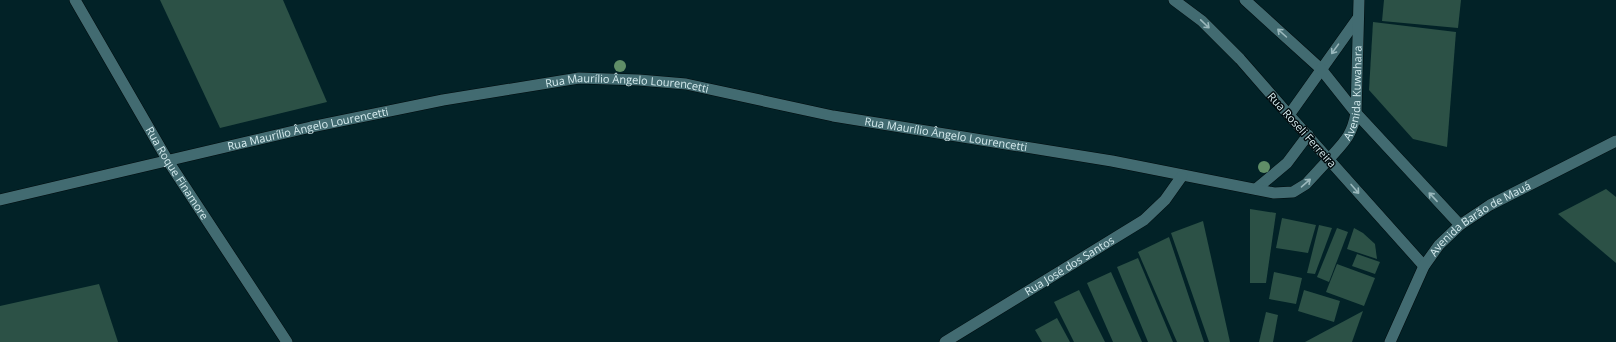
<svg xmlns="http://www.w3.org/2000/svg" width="1616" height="342" font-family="'Open Sans',sans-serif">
	<rect width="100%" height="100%" fill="#022227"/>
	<g fill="#2c5146">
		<path d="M 160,0 L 283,0 L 327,102 L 220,128 Z"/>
		<path d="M 1384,0 L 1461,0 L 1458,28 L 1382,21 Z"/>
		<path d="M 1373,22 L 1456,32 L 1447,147 L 1413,139 L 1369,90 Z"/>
		<path d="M 1606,189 L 1616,197 L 1616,263 L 1558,214 Z"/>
		<path d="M 1250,209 L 1276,213 L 1266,283 L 1250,283 Z"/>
		<path d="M 1282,218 L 1316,225 L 1308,253 L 1276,248 Z"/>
		<path d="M 1203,221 L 1230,342 L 1209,342 L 1171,233 Z"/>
		<path d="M 1319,225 L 1332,228 L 1315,274 L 1307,273 Z"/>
		<path d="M 1337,228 L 1348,232 L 1329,282 L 1317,277 Z"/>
		<path d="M 1354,228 L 1363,233 L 1375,244 L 1377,259 L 1347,249 Z"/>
		<path d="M 1169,237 L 1204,342 L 1177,342 L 1138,252 Z"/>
		<path d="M 1357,254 L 1380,262 L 1375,274 L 1352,266 Z"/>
		<path d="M 1138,258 L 1173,342 L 1148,342 L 1117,267 Z"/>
		<path d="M 1337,264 L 1375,278 L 1364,306 L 1326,292 Z"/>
		<path d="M 1111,272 L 1142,342 L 1113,342 L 1087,283 Z"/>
		<path d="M 1274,272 L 1302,278 L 1296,304 L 1269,299 Z"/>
		<path d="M 99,284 L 118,342 L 0,342 L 0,306 Z"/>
		<path d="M 1079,290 L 1105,342 L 1074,342 L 1054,302 Z"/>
		<path d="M 1304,290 L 1340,301 L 1334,322 L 1298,311 Z"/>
		<path d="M 1363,311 L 1352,342 L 1305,342 Z"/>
		<path d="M 1266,312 L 1278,315 L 1273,342 L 1259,342 Z"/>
		<path d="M 1057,318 L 1070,342 L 1042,342 L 1035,330 Z"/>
	</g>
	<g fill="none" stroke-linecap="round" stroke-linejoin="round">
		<defs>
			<g id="minor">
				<path id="s1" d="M 75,0 L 168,161 L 287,342"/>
				<path d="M 1174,0 L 1202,21 L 1240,59 L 1289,115"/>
				<path d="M 1245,0 L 1321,69"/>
				<path d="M 1256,189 L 1287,163 L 1308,135"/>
				<path id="s2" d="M 0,200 L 311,127 L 443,100 L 579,78 L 639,80 L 686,84 L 833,116 L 1112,161 L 1274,193 L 1293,192 L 1306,184 L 1329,159"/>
				<path id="s3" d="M 945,342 L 1144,220 L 1165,200 L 1182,176"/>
			</g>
			<g id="tertiary">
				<path d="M 1358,18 L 1289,115 L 1424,266"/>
				<path d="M 1321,69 L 1356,113 L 1460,225"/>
				<path id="s4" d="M 1329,159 C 1344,142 1352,136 1356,113 L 1359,0"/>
				<path id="s5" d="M 1390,342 L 1424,266 L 1439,245 L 1460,225 L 1490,205 L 1616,141"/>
			</g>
		</defs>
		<use href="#minor" stroke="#000b0d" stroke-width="12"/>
		<use href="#tertiary" stroke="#000b0d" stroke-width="12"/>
		<use href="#minor" stroke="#426b71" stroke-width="11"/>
		<use href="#tertiary" stroke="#426b71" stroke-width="11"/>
	</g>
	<g fill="#608e67">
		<circle cx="620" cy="66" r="6"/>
		<circle cx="1264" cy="167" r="6"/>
	</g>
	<defs><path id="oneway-shaft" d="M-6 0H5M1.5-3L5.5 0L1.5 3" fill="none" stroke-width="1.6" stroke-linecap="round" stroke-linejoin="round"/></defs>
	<g stroke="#9ab8bc">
		<use href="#oneway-shaft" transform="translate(1205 24) rotate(44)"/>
		<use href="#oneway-shaft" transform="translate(1282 33) rotate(-138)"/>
		<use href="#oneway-shaft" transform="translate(1335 49) rotate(126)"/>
		<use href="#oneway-shaft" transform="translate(1306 183) rotate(-41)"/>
		<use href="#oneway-shaft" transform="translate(1355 189) rotate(49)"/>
		<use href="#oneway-shaft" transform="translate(1433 197) rotate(-133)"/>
	</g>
	<g text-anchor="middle" stroke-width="3" stroke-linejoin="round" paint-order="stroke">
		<g font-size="11" fill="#d5ebee" stroke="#000a0d">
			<text dy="4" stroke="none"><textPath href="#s2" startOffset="640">Rua Maurílio Ângelo Lourencetti</textPath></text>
			<text dy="4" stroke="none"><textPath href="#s4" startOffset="74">Avenida Kuwahara</textPath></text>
			<text dy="4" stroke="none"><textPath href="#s2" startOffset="316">Rua Maurílio Ângelo Lourencetti</textPath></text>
			<text transform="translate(1302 130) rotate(48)" y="4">Rua Roseli Ferreira</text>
			<text dy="4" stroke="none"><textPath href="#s2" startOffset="964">Rua Maurílio Ângelo Lourencetti</textPath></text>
			<text dy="4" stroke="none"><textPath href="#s1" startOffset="201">Rua Roque Finamore</textPath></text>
			<text dy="4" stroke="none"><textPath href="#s5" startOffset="158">Avenida Barão de Mauá</textPath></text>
			<text dy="4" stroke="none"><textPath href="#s3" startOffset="146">Rua José dos Santos</textPath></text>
		</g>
	</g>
</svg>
